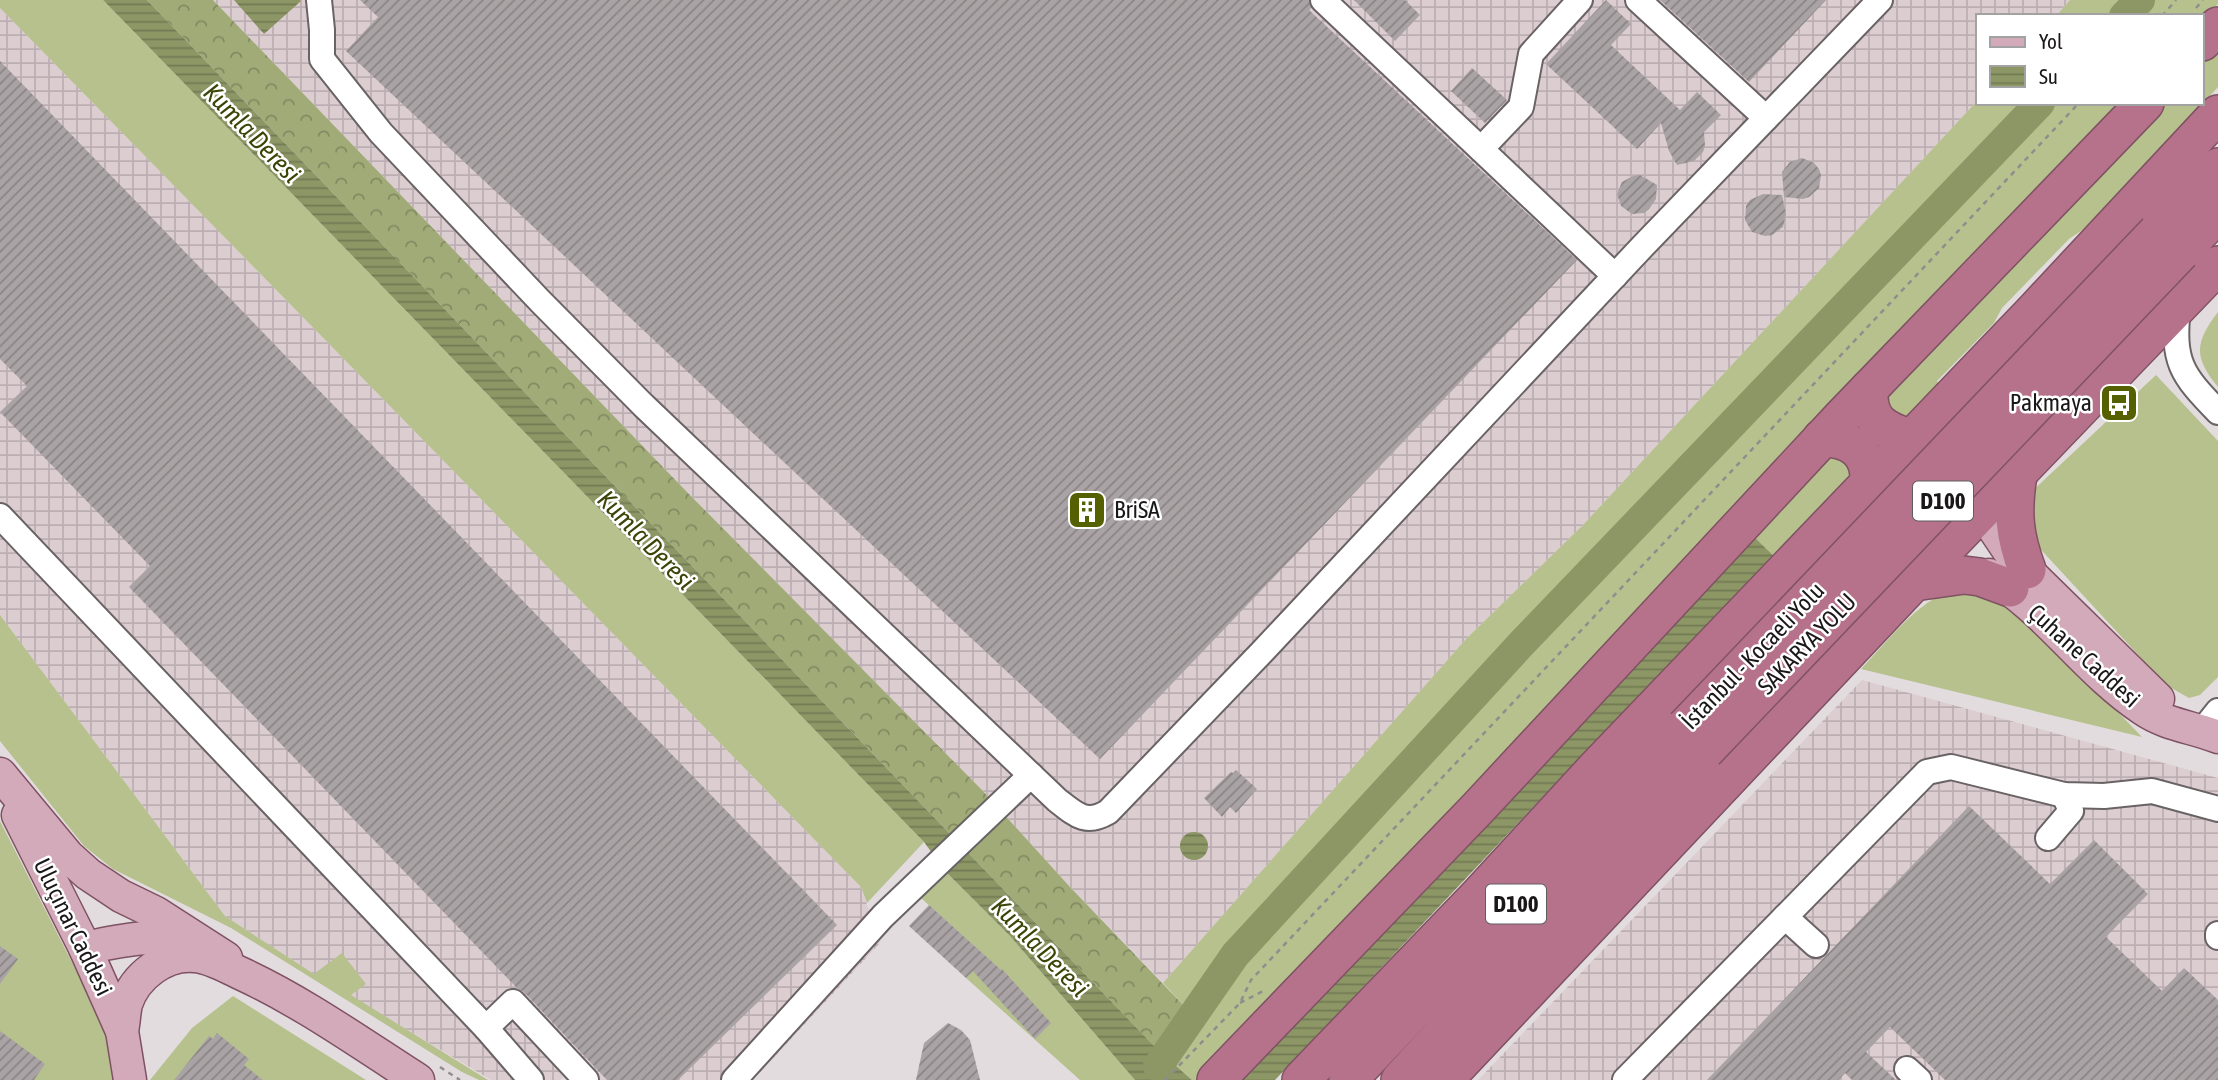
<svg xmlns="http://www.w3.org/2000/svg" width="2218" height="1080" font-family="'Asap Condensed',sans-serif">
	<defs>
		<pattern id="industrial-grid" width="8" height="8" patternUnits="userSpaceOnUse" patternTransform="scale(1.75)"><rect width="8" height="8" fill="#dccdd1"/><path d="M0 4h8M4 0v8" fill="none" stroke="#bcafb3"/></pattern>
		<pattern id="forest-crowns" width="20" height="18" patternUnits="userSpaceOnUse" patternTransform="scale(1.75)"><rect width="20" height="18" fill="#a1ab78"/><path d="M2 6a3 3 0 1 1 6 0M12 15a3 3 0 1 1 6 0" fill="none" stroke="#828a61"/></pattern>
		<pattern id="water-rules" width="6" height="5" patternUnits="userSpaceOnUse" patternTransform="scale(1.75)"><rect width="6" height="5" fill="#8d9765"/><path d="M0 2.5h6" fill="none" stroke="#727a52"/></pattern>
		<pattern id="building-hatch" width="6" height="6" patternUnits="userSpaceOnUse" patternTransform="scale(1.75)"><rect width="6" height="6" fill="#aaa3a5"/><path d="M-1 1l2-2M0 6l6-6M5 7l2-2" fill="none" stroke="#8a8485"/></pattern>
	</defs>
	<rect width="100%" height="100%" fill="#e3dcde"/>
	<g fill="url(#industrial-grid)">
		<path d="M 213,0 L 2070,0 L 2056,16 L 1978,16 L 1978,100 L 1582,526 L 1466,639 L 1163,983 L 1070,887 L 981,789 L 686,491 Z"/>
		<path d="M 0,8 L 861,887 L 880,943 L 753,1080 L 570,1080 L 565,1075 L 560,1080 L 491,1080 L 314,974 L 225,916 L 0,615 Z"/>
		<path d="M 1862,680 L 2218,778 L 2218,1080 L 1478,1080 Z"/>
	</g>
	<g fill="#b6c18d">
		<path d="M 0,0 L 103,0 L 924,842 L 867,903 L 861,887 L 0,8 Z"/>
		<path d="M 2070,0 L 2218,0 L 2218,4 L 2202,21 L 2202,16 L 2056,16 Z"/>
		<path d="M 2218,38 L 2218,87 L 2093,223 L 2069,239 L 2002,308 L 1994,323 L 1937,381 L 1940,385 L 1911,415 C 1896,418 1889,407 1886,394 L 2156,103 L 2202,103 L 2202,54 Z"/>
		<path d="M 1978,100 L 1978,103 L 2124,103 L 1437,829 L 1196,1080 L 1192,1080 L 1159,1051 L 1177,1034 L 1188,1010 L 1163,983 L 1466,639 L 1582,526 Z"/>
		<path d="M 2218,312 L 2218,387 C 2193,357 2195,342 2218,312 Z"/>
		<path d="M 2156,375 L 2218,441 L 2218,677 L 2200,695 L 2189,698 L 2166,685 L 2032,540 L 2028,495 Z"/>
		<path d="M 1839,453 L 1852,469 L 1850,479 L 1776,558 L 1751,534 L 1819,459 Z"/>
		<path d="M 1954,589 L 2006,602 L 2084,677 L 2142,737 L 1861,669 C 1889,640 1915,603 1954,589 Z"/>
		<path d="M 0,615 L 225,916 L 314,974 L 342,953 L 366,984 L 351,995 L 488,1080 L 479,1080 L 462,1072 L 231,928 L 113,869 L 84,846 L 0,741 Z"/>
		<path d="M 0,821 L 113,1043 L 117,1080 L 0,1080 Z"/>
		<path d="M 945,871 L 1010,936 L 1135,1080 L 1080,1080 L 966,978 L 985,956 L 921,898 Z"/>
		<path d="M 233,996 L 366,1080 L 150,1080 L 192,1028 Z"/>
	</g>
	<path fill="url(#forest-crowns)" d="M 147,0 L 213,0 L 686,491 L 981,789 L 1070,887 L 1188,1010 L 1177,1034 L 1159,1051 Z"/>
	<g fill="url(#water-rules)">
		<path d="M 103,0 L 147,0 L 1159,1051 L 1192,1080 L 1135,1080 L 1010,936 L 945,871 L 924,842 Z"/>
		<path d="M 234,0 L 300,0 L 301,1 L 264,34 Z"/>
		<path d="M 1751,534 L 1776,558 L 1591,746 L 1275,1080 L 1241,1080 Z"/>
		<circle cx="1194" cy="846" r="14"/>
	</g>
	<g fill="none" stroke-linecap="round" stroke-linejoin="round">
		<g stroke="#8d9765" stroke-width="30">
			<path d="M 2124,16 L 2140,0"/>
			<path d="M 1158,1066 L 1235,955 L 1523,642 L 2040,103"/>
		</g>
	</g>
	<g fill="url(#building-hatch)">
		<path d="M 360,0 L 1309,0 L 1311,8 L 1309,10 L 1577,260 L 1100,759 L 346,51 L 378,17 Z"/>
		<path d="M 1354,0 L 1405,0 L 1420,15 L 1395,41 Z"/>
		<path d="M 1606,0 L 1631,24 L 1611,45 L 1680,110 L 1697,92 L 1721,115 L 1704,132 L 1705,146 L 1703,152 L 1694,161 L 1677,165 L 1669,151 L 1661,123 L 1637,149 L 1546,64 Z"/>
		<path d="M 1660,0 L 1826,0 L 1749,82 Z"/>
		<path d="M 0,61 L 837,925 L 678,1080 L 607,1080 L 524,992 L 517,988 L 129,587 L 150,566 L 0,412 L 27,386 L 0,359 Z"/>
		<path d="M 1472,68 L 1507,100 L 1485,123 L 1451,91 Z"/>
		<path d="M 1802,158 L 1814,163 L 1819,169 L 1821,175 L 1819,188 L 1809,197 L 1803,199 L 1784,197 L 1782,172 L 1790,162 Z"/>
		<path d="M 1640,175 L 1657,185 L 1656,199 L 1649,209 L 1644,213 L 1632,214 L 1621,206 L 1617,194 L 1622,182 L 1633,176 Z"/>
		<path d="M 1763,194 L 1782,195 L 1786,214 L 1783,227 L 1772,235 L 1765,236 L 1752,232 L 1745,220 L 1746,206 L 1750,200 Z"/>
		<path d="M 1236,770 L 1257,789 L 1236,813 L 1230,807 L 1222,817 L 1204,798 L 1231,772 L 1233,773 Z"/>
		<path d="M 1969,806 L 2050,884 L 2094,840 L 2148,894 L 2106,937 L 2162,991 L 2184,968 L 2218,1000 L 2218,1080 L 1945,1080 L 1890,1027 L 1866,1052 L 1896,1080 L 1852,1080 L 1845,1073 L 1839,1080 L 1707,1080 Z"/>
		<path d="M 929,905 L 1001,970 L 1002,969 L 1051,1023 L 1035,1039 L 973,971 L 966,978 L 909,926 Z"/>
		<path d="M 0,946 L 18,959 L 0,984 Z"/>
		<path d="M 948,1023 L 961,1030 L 970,1040 L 980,1080 L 916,1080 L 924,1043 Z"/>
		<path d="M 0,1031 L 45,1064 L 34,1080 L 0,1080 Z"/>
		<path d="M 217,1033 L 249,1059 L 244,1065 L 263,1080 L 174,1080 L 209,1036 L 213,1039 Z"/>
	</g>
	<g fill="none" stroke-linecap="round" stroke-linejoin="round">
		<defs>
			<g id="minor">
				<path d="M 319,0 L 322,30 L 322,59 L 381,133 L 540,301 L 643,405 L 1057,800 C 1076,815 1086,825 1108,812 L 1262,652 L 1642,247 L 1880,0"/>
				<path d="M 1323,0 L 1615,276"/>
				<path d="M 1638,0 L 1766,118"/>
				<path d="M 1481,149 L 1521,107 L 1531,54 L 1580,0"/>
				<path d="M 2178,307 C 2172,362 2181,374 2218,412"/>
				<path d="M 0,516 L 486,1028"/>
				<path d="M 2202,731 L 2218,711"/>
				<path d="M 2048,838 L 2071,811 L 2064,795"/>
				<path d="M 1785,917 L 1927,772 L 1951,767 L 2064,795 L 2104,796 L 2152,791 L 2218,809"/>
				<path d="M 2218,934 L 2218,937"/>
				<path d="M 1907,1069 L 1919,1080"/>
				<path d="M 531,1080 L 486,1028 L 513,1002 L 586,1080"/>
				<path d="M 734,1080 L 883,916 L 1031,775"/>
				<path d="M 1625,1080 L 1785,917 L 1816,945"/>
			</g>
			<g id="major">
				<path d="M 1974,487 L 1982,511 L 2013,557 L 2158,699"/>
				<path d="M 1989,575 C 2047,610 2086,671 2143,709 C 2166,725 2193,727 2218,737"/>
				<path d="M 0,774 L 68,856 L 88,874 L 121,896 L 156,913 L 226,958"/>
				<path d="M 18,815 L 85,948 L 122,1031 L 130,1080"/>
				<path d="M 85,948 C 125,940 155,932 195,945"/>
				<path d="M 122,1031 C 124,1022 124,1012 126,1004 C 135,976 165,953 195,956 C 210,957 227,967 240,973 C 303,1002 360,1043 418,1080"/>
			</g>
			<g id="highway">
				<path d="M 2202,42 L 2218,26"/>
				<path d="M 2157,232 L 2218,167"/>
				<path d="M 2181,252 L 2218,213"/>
				<path d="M 1869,389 C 1867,422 1884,430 1912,439"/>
				<path d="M 1822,438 C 1851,438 1871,452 1869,483"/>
				<path d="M 2018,475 C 2012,512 2014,535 2027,570"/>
				<path d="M 1914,582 L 1964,575 L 1980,577 L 2010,588"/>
				<path d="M 1216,1080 L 1478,808 L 1842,417 L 2145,103"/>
				<path d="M 1301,1080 L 1479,895 L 1597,767 L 2036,309 L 2218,114"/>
				<path d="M 1348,1080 L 1685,727"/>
				<path d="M 1400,1080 L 1705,751"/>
				<path d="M 1444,1080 L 1945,549 L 2218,265"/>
			</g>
		</defs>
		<use href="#minor" stroke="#696365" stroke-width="28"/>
		<use href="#major" stroke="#7f5263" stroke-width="35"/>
		<use href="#highway" stroke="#7f5263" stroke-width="40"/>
		<g stroke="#918c8d" stroke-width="2.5" stroke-dasharray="5 5" stroke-linecap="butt">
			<path d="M 2196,8 L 2203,0"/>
			<path d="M 2162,16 L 2176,0"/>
			<path d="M 1240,1003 L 1265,990"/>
			<path d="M 440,1067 L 460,1080"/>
			<path d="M 1165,1080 L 1240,1003 L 1251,980 L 2079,103"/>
		</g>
		<use href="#minor" stroke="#fff" stroke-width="24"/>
		<use href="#major" stroke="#d3aab9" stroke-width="32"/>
		<use href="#highway" stroke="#b6728b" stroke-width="37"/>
		<defs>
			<g id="highway-bridge">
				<path d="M 1685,727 L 2157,232"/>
				<path d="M 1705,751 L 2181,252"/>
			</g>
		</defs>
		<use href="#highway-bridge" stroke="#7f5263" stroke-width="40" stroke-linecap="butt"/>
		<use href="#highway-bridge" stroke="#b6728b" stroke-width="37"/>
	</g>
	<defs>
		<symbol id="bus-square" viewBox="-11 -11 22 22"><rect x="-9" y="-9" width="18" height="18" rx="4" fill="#556101" stroke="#fff"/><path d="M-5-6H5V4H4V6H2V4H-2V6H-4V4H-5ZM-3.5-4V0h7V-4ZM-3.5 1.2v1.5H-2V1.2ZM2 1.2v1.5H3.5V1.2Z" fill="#fff"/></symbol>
		<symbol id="building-square" viewBox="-11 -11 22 22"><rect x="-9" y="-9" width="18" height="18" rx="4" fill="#556101" stroke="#fff"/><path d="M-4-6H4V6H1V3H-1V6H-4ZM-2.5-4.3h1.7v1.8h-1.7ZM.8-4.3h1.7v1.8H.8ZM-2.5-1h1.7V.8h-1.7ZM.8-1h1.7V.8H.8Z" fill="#fff"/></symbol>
	</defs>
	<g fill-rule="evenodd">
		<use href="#bus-square" x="2097" y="381" width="44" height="44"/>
		<use href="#building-square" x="1065" y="488" width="44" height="44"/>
	</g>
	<g text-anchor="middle" stroke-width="5" stroke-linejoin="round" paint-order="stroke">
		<g fill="#fff" stroke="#5f5d5d" stroke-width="2">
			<rect x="1913" y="481.5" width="60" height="39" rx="5"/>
			<rect x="1486" y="884.5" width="60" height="39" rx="5"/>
		</g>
		<g font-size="23" font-weight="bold" fill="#1a1718">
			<text x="1943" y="509">D100</text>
			<text x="1516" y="912">D100</text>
		</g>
		<g font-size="24" fill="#1a1718" stroke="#fff" text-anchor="end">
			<text x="2092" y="411">Pakmaya</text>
			<text x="1114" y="518" text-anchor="start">BriSA</text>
		</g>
		<g font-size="24" fill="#1a1718" stroke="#fff">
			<text transform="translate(1807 644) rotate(-46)" y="8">SAKARYA YOLU</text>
			<text transform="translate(1753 656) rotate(-46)" y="8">İstanbul - Kocaeli Yolu</text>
			<text transform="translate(2084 656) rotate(42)" y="8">Çuhane Caddesi</text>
			<text transform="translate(73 927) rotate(64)" y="8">Uluçınar Caddesi</text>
		</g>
		<g font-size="26" font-style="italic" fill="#3c4507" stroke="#fff">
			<text transform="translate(252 133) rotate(46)" y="9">Kumla Deresi</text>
			<text transform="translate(646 540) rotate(46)" y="9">Kumla Deresi</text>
			<text transform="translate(1040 947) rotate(46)" y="9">Kumla Deresi</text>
		</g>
	</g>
	<rect x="1976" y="14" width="228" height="91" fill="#ffffff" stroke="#a3a2a3" stroke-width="2"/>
	<rect x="1990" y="37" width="35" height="10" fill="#d3aab9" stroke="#a3a2a3" stroke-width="2"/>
	<text x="2039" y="49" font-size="21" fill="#1a1718">Yol</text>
	<rect x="1990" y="66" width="35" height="21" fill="url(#water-rules)" stroke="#a3a2a3" stroke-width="2"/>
	<text x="2039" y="84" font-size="21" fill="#1a1718">Su</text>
</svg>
